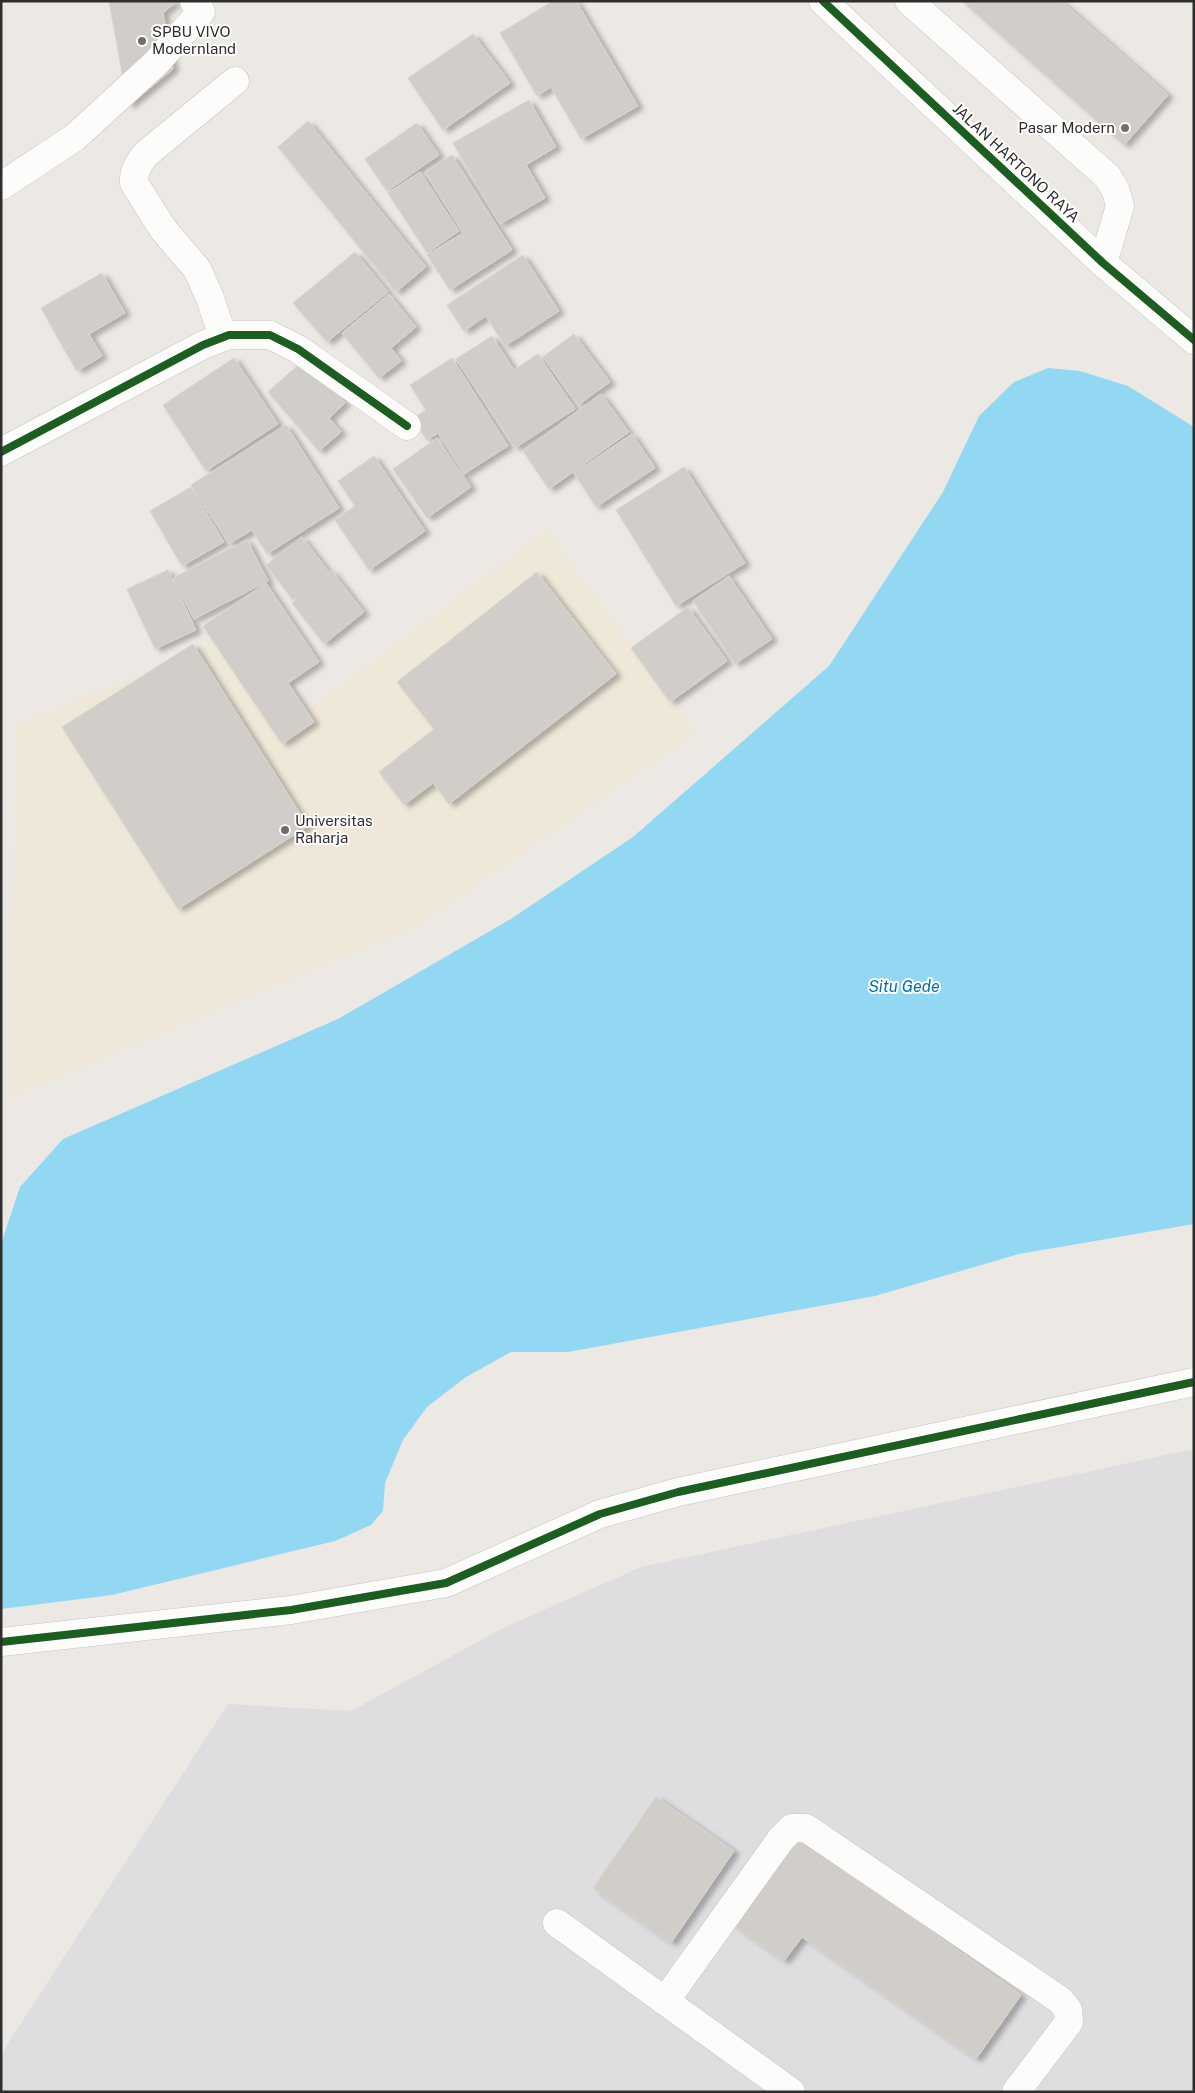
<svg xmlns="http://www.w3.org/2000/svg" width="1195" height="2093" font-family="'Public Sans',sans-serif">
	<defs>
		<filter id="shadow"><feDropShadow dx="5.5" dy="3" stdDeviation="2.5" flood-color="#0004"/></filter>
	</defs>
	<rect width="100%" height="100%" fill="#ece8e4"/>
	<path fill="#e0dde0" d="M 1194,1449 L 1194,2092 L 1,2092 L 1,2054 L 228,1704 L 351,1711 L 505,1627 L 641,1567 Z"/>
	<path fill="#efe7d8" d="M 547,530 L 696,734 L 415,927 L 9,1098 L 16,725 L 227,638 L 292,723 Z"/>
	<path fill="#92d8f3" d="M 1048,368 L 1080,371 L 1128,386 L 1194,427 L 1194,1224 L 1019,1254 L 875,1296 L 568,1352 L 511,1352 L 466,1377 L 427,1407 L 403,1440 L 385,1483 L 383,1511 L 371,1525 L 335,1541 L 112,1595 L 1,1609 L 1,1244 L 20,1187 L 63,1139 L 338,1019 L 511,919 L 633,837 L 829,666 L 943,492 L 979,416 L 1014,382 Z"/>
	<g fill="#d1ceca" stroke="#d7d4d0" filter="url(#shadow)">
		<path d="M 109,1 L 177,1 L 163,13 L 173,69 L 128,106 Z"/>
		<path d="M 553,1 L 576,1 L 638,106 L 581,139 L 551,87 L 537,96 L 500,33 Z"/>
		<path d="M 962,1 L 1061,1 L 1168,95 L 1124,145 Z"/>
		<path d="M 473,34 L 510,83 L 443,130 L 408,78 Z"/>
		<path d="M 529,100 L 556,147 L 526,165 L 545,198 L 500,224 L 453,143 Z"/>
		<path d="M 308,121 L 426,267 L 396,292 L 278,147 Z"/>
		<path d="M 417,123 L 439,155 L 387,191 L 365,159 Z"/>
		<path d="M 452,155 L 512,250 L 450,290 L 427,255 L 463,233 L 425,172 Z"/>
		<path d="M 420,172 L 459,231 L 427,253 L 388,193 Z"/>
		<path d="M 355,252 L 388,292 L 327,342 L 293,303 Z"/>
		<path d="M 523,255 L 559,311 L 505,346 L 486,316 L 464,331 L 447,305 Z"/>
		<path d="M 102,273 L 125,313 L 64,349 L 41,308 Z"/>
		<path d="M 389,294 L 416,327 L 391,348 L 401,361 L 379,378 L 342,333 Z"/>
		<path d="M 89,334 L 102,356 L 77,371 L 64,349 Z"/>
		<path d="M 574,334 L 610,382 L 578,405 L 543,357 Z"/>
		<path d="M 492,336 L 514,370 L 538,354 L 575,409 L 515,448 L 456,359 Z"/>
		<path d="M 234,358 L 278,424 L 206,471 L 163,405 Z"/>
		<path d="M 306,358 L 345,403 L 329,418 L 341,432 L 319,451 L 268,392 Z"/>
		<path d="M 452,358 L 508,446 L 464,474 L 438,433 L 427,440 L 413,419 L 426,410 L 410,385 Z"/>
		<path d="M 601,394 L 629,432 L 549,489 L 523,451 Z"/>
		<path d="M 286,425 L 339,508 L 267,554 L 252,530 L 229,544 L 191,485 Z"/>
		<path d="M 632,434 L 655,468 L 596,507 L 574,473 Z"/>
		<path d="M 437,438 L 471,487 L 427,518 L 393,469 Z"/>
		<path d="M 374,456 L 425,531 L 369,570 L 335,520 L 355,506 L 338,481 Z"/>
		<path d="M 684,467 L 745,563 L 676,606 L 616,510 Z"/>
		<path d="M 191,487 L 224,542 L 182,566 L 150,511 Z"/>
		<path d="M 302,537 L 329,572 L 293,600 L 266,565 Z"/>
		<path d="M 247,540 L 268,581 L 194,619 L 173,578 Z"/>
		<path d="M 168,570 L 196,630 L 155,649 L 127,589 Z"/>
		<path d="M 332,571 L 364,612 L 324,644 L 292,603 Z"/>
		<path d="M 537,572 L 616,674 L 449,804 L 433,783 L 404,805 L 379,772 L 434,729 L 397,682 Z"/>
		<path d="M 729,576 L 772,639 L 735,664 L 693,601 Z"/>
		<path d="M 266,583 L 319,662 L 288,683 L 314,722 L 282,744 L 203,626 Z"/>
		<path d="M 688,607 L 727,661 L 670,702 L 631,648 Z"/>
		<path d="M 193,644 L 308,826 L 178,909 L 62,727 Z"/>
		<path d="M 656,1797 L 734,1851 L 671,1943 L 593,1888 Z"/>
		<path d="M 791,1832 L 1021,1995 L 976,2059 L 802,1937 L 784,1961 L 728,1921 Z"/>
	</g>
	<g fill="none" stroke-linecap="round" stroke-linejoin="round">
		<defs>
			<g id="minor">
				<path d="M 823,1 L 1103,263 L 1194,340"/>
				<path d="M 909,1 L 1108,177 L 1116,191 L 1120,206 L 1103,263"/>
				<path d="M 1,186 L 74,138 L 156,63 L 201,12 L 194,1"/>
				<path d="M 223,337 L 210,298 L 197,269 L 163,229 L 134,183 C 133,171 139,162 147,153 L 235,81"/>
				<path d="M 1,452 L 203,345 L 229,335 L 270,335 L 298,349 L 407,426"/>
				<path d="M 1,1642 L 291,1610 L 446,1583 L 600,1514 L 678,1492 L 1194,1382"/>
				<path d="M 557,1923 L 791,2092"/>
				<path d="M 665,2001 L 781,1839 L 792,1828 L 806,1828 L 1060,2000 L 1068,2010 L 1069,2022 L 1016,2092"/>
			</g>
		</defs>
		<use href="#minor" stroke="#c6c4c5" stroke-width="29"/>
		<use href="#minor" stroke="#fcfcfb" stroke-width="28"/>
		<defs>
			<g id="cycleway">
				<path d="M 823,1 L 1103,263 L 1194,340"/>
				<path d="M 1,452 L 203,345 L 229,335 L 270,335 L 298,349 L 407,426"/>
				<path d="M 1,1642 L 291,1610 L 446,1583 L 600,1514 L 678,1492 L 1194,1382"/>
			</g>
		</defs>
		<use href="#cycleway" stroke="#fff" stroke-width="11"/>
		<use href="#cycleway" stroke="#1b5e20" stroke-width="8"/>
	</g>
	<g fill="#706f6e" stroke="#fff" stroke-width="2">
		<circle cx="142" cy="41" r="5"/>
		<circle cx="1125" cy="128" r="5"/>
		<circle cx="285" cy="830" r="5"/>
	</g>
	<g text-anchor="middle" stroke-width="4" stroke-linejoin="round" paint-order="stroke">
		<g font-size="15" fill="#2e2e2e" stroke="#fff" text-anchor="start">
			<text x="152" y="37">SPBU VIVO<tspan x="152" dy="17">Modernland</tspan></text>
			<text x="1115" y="133" text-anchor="end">Pasar Modern</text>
			<text x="295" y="826">Universitas<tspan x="295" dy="17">Raharja</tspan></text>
		</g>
		<g font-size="15" fill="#2e2e2e" stroke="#fff">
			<text transform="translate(1016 163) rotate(43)" y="5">JALAN HARTONO RAYA</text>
		</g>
		<g font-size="16" font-style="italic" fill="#0170af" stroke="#fff">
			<text x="904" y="992">Situ Gede</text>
		</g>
	</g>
	<rect width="1195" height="2093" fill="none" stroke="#2e2e2e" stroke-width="5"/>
</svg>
